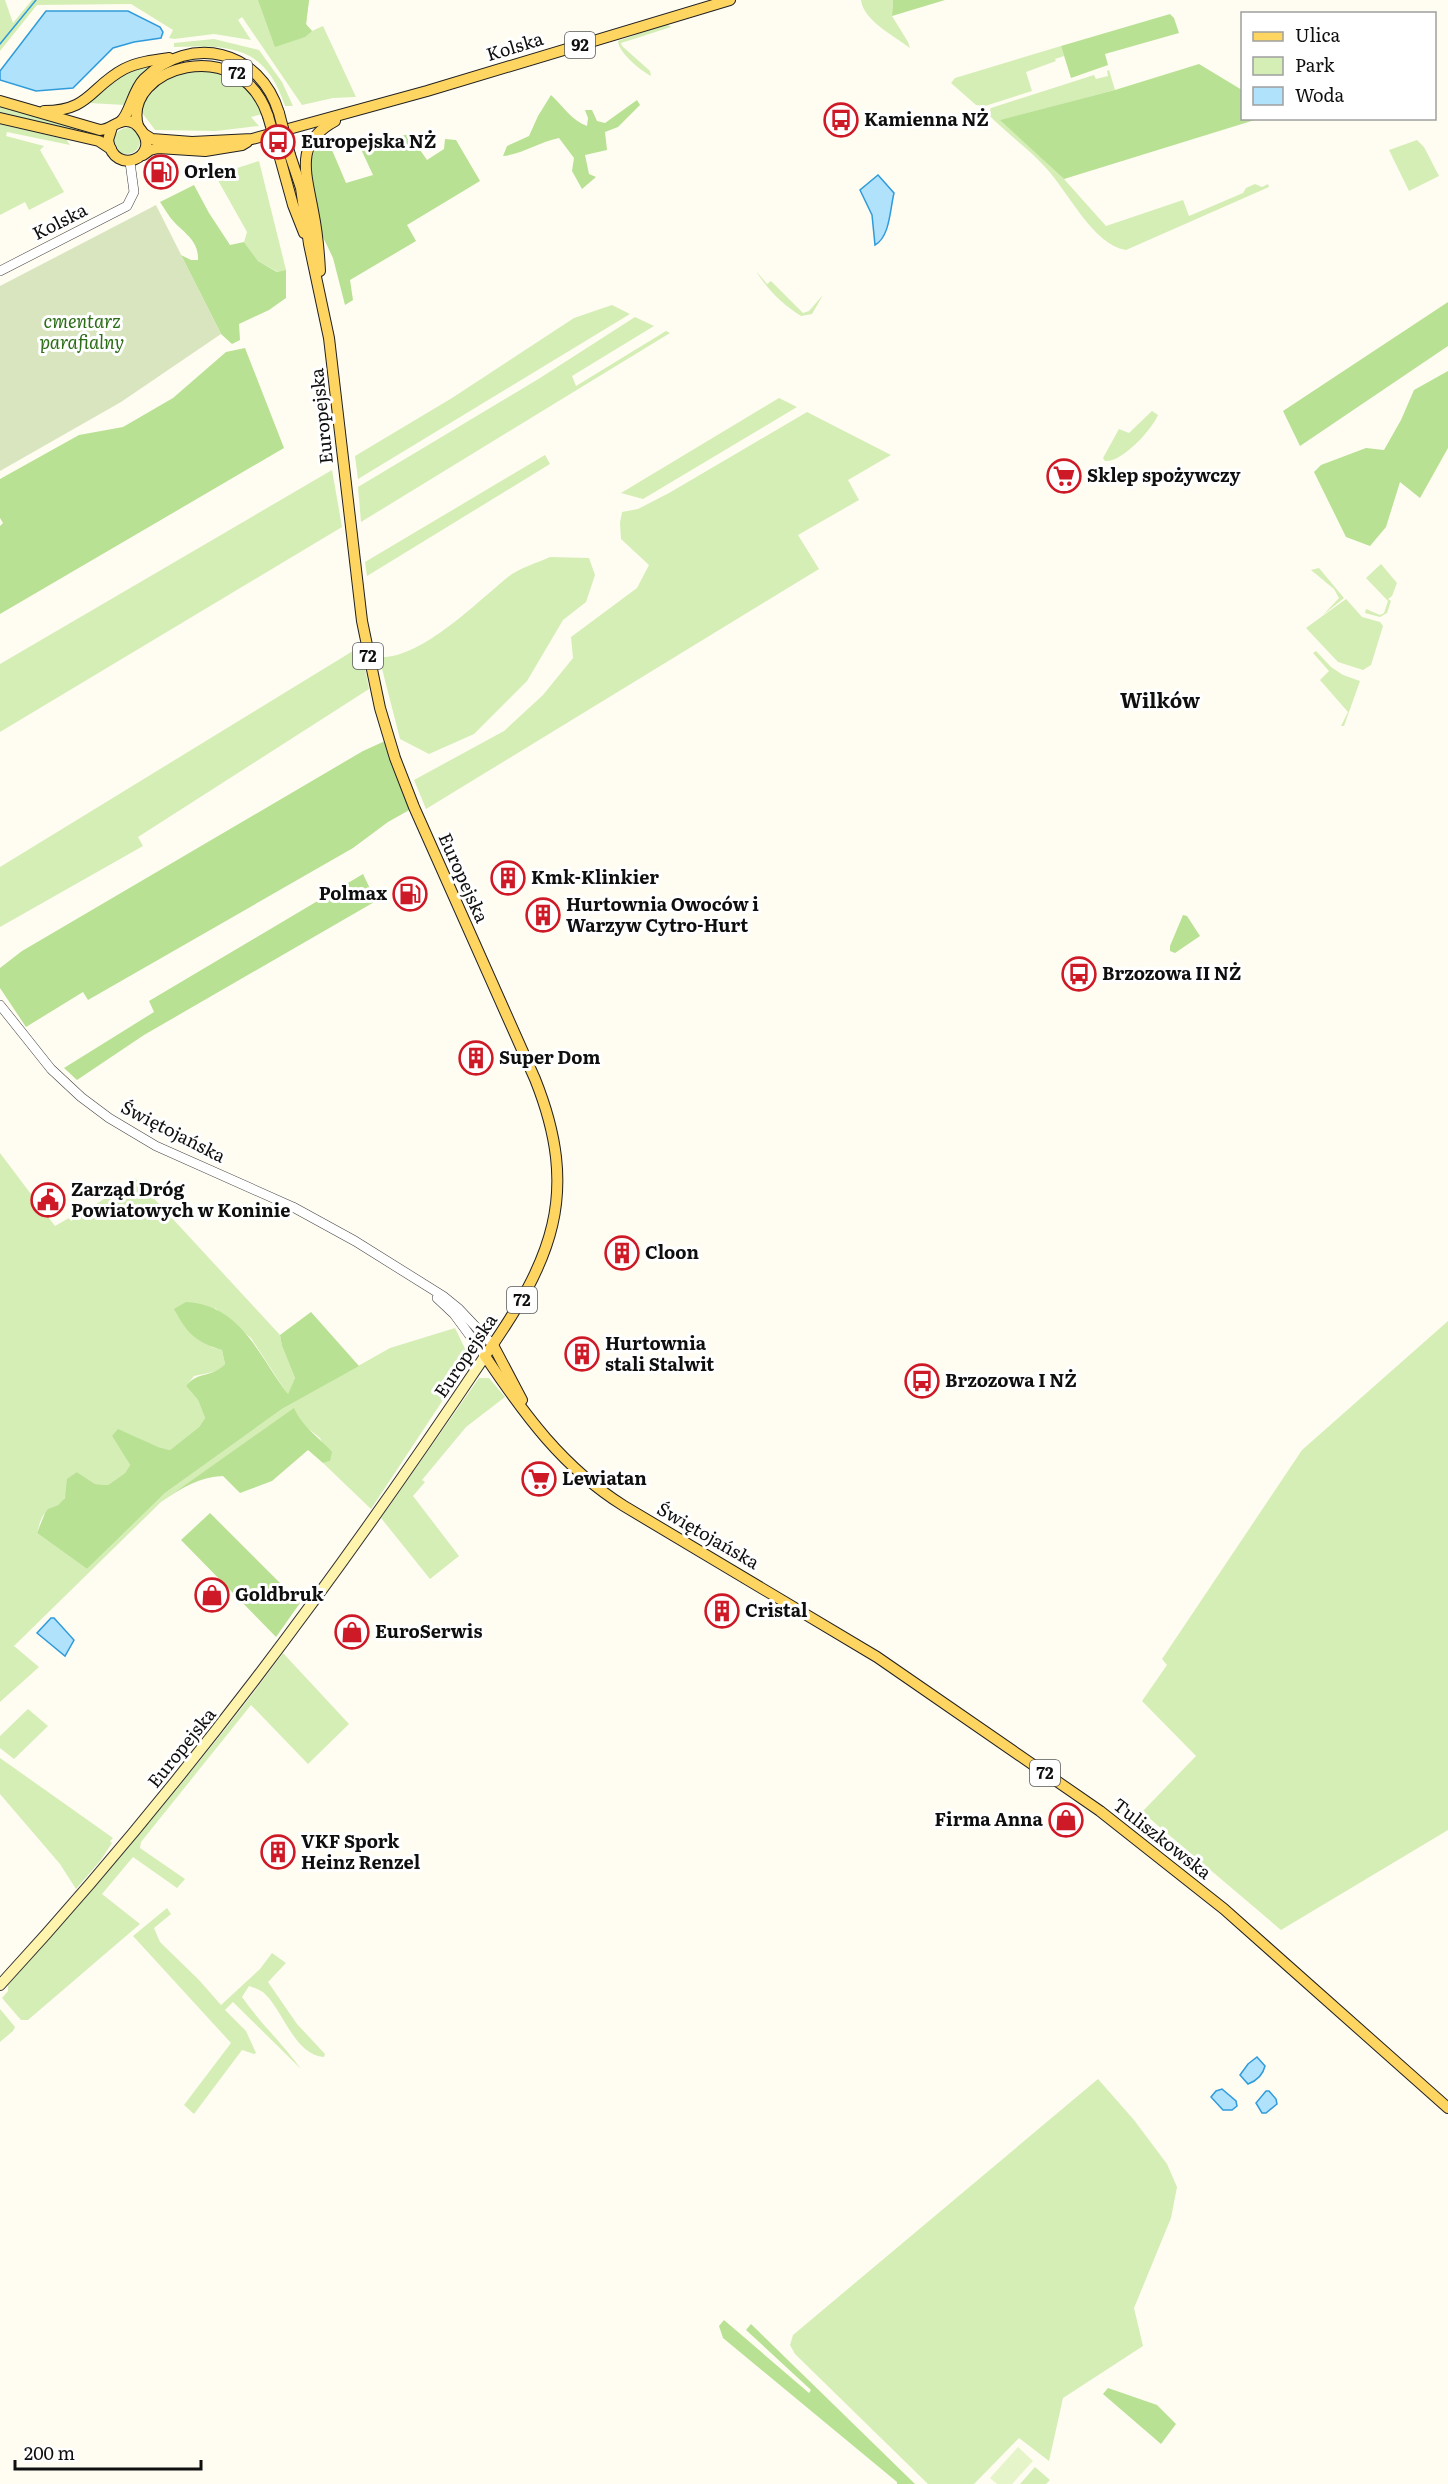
<svg xmlns="http://www.w3.org/2000/svg" width="1448" height="2484" font-family="Literata,serif">
	<rect width="100%" height="100%" fill="#fffcf2"/>
	<g fill="#d5eeb6">
		<path d="M 0,0 L 5,0 L 13,23 L 32,0 L 309,0 L 306,25 L 312,31 L 323,26 L 356,97 L 333,98 L 302,105 L 242,17 L 238,20 L 251,40 L 214,34 L 174,39 L 169,38 L 173,30 L 131,4 L 37,5 L 0,51 Z"/>
		<path d="M 861,0 L 893,0 L 892,16 L 908,42 L 910,48 C 894,36 863,20 861,0 Z"/>
		<path d="M 667,24 L 671,27 L 621,43 L 622,46 L 650,71 L 651,76 C 640,70 619,53 618,41 Z"/>
		<path d="M 214,39 L 259,50 L 282,82 L 293,106 L 285,106 C 265,45 230,45 174,47 L 174,43 Z"/>
		<path d="M 1061,46 L 1064,56 L 1055,59 L 1056,61 L 1026,72 L 1032,91 L 985,106 L 976,105 L 951,83 L 955,78 Z"/>
		<path d="M 157,63 C 142,75 131,86 125,105 L 89,103 C 113,79 125,73 157,63 Z"/>
		<path d="M 208,70 C 241,78 247,83 262,114 L 251,117 L 259,126 L 216,131 L 155,130 L 140,110 C 160,77 170,74 208,70 Z"/>
		<path d="M 1109,70 L 1115,90 L 1001,120 L 1064,179 L 1106,226 L 1183,200 L 1189,216 L 1243,193 L 1246,188 L 1255,184 L 1262,187 L 1268,184 L 1269,187 L 1126,250 C 1093,245 1067,190 1046,168 C 1028,148 1006,133 988,114 L 991,108 L 1094,75 L 1096,79 L 1108,76 L 1107,71 Z"/>
		<path d="M 0,105 L 87,131 L 86,134 L 0,112 Z"/>
		<path d="M 0,124 L 66,139 L 70,145 L 7,132 L 6,136 L 44,146 L 40,150 L 64,192 L 29,210 L 25,202 L 0,215 Z"/>
		<circle cx="127" cy="141" r="13"/>
		<path d="M 1417,140 L 1424,147 L 1439,176 L 1409,191 L 1389,150 Z"/>
		<path d="M 259,161 L 286,270 L 278,272 L 258,261 L 244,242 L 247,232 L 215,175 Z"/>
		<path d="M 756,271 L 767,284 L 771,281 L 803,313 L 809,311 L 823,295 L 812,314 L 801,316 C 784,306 766,288 756,271 Z"/>
		<path d="M 612,305 L 630,314 L 358,479 L 355,456 L 452,398 L 574,318 Z"/>
		<path d="M 635,317 L 654,326 L 572,376 L 576,386 L 666,331 L 670,333 L 361,522 L 358,487 L 540,378 Z"/>
		<path d="M 779,398 L 797,407 L 643,499 L 621,493 Z"/>
		<path d="M 1152,411 L 1158,415 C 1151,431 1121,463 1105,461 L 1103,458 L 1119,429 L 1129,433 Z"/>
		<path d="M 807,412 L 891,455 L 848,480 L 859,500 L 798,535 L 819,569 L 426,809 L 414,780 L 504,731 L 543,695 L 573,658 L 571,637 L 637,588 L 649,565 L 621,539 L 620,523 L 622,512 L 638,509 L 669,493 Z"/>
		<path d="M 545,455 L 550,464 L 367,576 L 365,562 Z"/>
		<path d="M 332,470 L 342,527 L 0,732 L 0,664 Z"/>
		<path d="M 550,557 L 589,558 L 595,575 L 586,602 L 563,620 L 527,681 L 474,734 L 429,754 L 400,739 L 379,657 C 420,660 477,602 508,577 C 519,568 537,563 550,557 Z"/>
		<path d="M 1381,564 L 1397,583 L 1392,596 L 1388,599 L 1391,601 L 1387,613 L 1380,617 L 1365,613 L 1366,609 L 1380,615 L 1384,613 L 1388,601 L 1366,578 Z"/>
		<path d="M 1319,568 L 1344,598 L 1323,615 L 1339,598 L 1334,589 L 1311,570 Z"/>
		<path d="M 1346,599 L 1362,617 L 1380,622 L 1383,626 L 1371,665 L 1363,670 L 1338,662 L 1306,628 Z"/>
		<path d="M 361,646 L 369,689 L 138,837 L 143,846 L 0,927 L 0,867 Z"/>
		<path d="M 1316,651 L 1331,667 L 1343,675 L 1360,681 L 1344,726 L 1341,726 L 1348,712 L 1320,680 L 1329,671 L 1313,653 Z"/>
		<path d="M 0,1153 L 55,1226 L 69,1218 L 71,1221 L 135,1178 L 280,1335 L 282,1346 L 295,1378 L 288,1395 L 251,1338 L 215,1308 L 211,1347 L 222,1350 L 225,1364 L 218,1371 L 194,1376 L 186,1386 L 198,1400 L 205,1418 L 199,1427 L 170,1450 L 112,1436 L 130,1465 L 125,1473 L 108,1485 L 95,1484 L 77,1472 C 72,1481 69,1491 64,1499 C 60,1506 53,1506 48,1510 C 41,1515 39,1526 37,1533 L 87,1569 L 165,1493 L 282,1409 L 390,1348 L 455,1328 L 470,1359 L 371,1509 L 323,1463 L 330,1461 L 320,1438 L 301,1423 L 294,1409 L 161,1502 L 14,1646 L 39,1667 L 0,1702 Z"/>
		<path d="M 1448,1321 L 1448,1830 L 1281,1930 L 1142,1812 L 1196,1756 L 1142,1701 L 1167,1665 L 1162,1659 L 1302,1450 Z"/>
		<path d="M 479,1378 L 489,1378 L 505,1397 L 466,1427 L 422,1480 L 425,1482 L 413,1496 L 459,1556 L 430,1579 L 381,1518 Z"/>
		<path d="M 283,1653 L 349,1724 L 308,1764 L 251,1705 L 141,1842 L 140,1848 L 185,1879 L 177,1888 L 133,1857 L 102,1894 L 140,1924 L 28,2020 L 21,2020 L 2,1998 L 8,1991 L 8,1985 C 103,1877 198,1769 283,1653 Z"/>
		<path d="M 28,1709 L 48,1726 L 14,1759 L 0,1748 L 0,1736 Z"/>
		<path d="M 0,1758 L 113,1838 L 110,1841 L 112,1843 L 100,1861 L 76,1889 L 60,1864 L 0,1794 Z"/>
		<path d="M 167,1908 L 171,1914 L 154,1928 L 160,1942 L 199,1980 L 221,2005 L 260,1969 L 272,1953 L 286,1963 L 268,1982 L 297,2024 L 325,2054 L 324,2057 C 295,2055 284,2013 266,1995 C 262,1990 255,1988 249,1986 L 242,1997 C 260,2023 283,2044 301,2069 L 233,2002 L 225,2010 L 246,2031 L 256,2053 L 254,2054 L 242,2050 L 194,2114 L 184,2105 L 231,2043 L 133,1936 Z"/>
		<path d="M 0,2009 L 15,2027 L 13,2031 L 0,2042 Z"/>
		<path d="M 1098,2079 L 1134,2120 L 1167,2164 L 1177,2187 L 1171,2218 L 1134,2308 L 1143,2346 L 1063,2398 L 1049,2461 L 1019,2438 L 974,2484 L 928,2484 L 795,2354 L 790,2345 L 793,2335 Z"/>
		<path d="M 1035,2467 L 1050,2480 L 1046,2484 L 1020,2484 Z"/>
	</g>
	<g fill="#b8e194">
		<path d="M 258,0 L 309,0 L 306,24 L 312,31 L 305,37 L 275,47 Z"/>
		<path d="M 893,0 L 945,0 L 892,16 Z"/>
		<path d="M 1170,14 L 1174,18 L 1179,33 L 1105,54 L 1108,65 L 1071,78 L 1061,46 Z"/>
		<path d="M 1199,64 L 1242,90 L 1242,118 L 1258,119 L 1064,179 L 1000,120 L 1115,90 Z"/>
		<path d="M 551,95 C 564,107 571,120 587,126 L 588,118 L 585,110 L 592,110 L 597,121 L 605,123 L 637,100 L 640,105 L 618,127 L 605,132 L 607,150 L 585,155 L 589,174 L 596,177 L 582,189 L 572,171 L 574,158 L 559,138 C 539,142 523,154 503,156 L 507,146 L 529,136 L 538,116 Z"/>
		<path d="M 409,134 L 427,160 L 444,149 L 445,139 L 456,140 L 480,181 L 407,225 L 416,241 L 350,280 L 353,300 L 345,305 L 333,258 L 322,235 L 311,176 L 311,161 L 318,140 L 326,136 L 346,183 L 373,175 L 360,147 Z"/>
		<path d="M 194,185 L 209,213 L 230,245 L 244,242 L 258,261 L 277,272 L 286,270 L 286,298 L 269,310 L 239,324 L 240,340 L 232,344 L 221,334 L 181,255 L 191,260 L 198,260 C 199,242 186,234 175,223 C 169,217 165,209 160,202 Z"/>
		<path d="M 1448,302 L 1448,346 L 1300,446 L 1283,411 Z"/>
		<path d="M 245,348 L 284,448 L 0,614 L 0,526 L 3,523 L 0,518 L 0,479 L 79,435 L 123,427 L 173,398 L 226,352 Z"/>
		<path d="M 1448,371 L 1448,448 L 1420,498 L 1400,482 L 1386,527 L 1370,546 L 1346,537 L 1314,472 L 1321,465 L 1366,448 L 1384,450 L 1401,420 L 1414,390 Z"/>
		<path d="M 385,741 L 411,809 L 388,822 L 353,848 L 88,1000 L 83,992 L 26,1027 L 0,988 L 0,968 L 22,951 L 363,751 Z"/>
		<path d="M 363,874 L 376,901 L 144,1035 L 77,1080 L 64,1068 L 154,1012 L 149,1001 Z"/>
		<path d="M 1183,915 L 1187,916 L 1200,936 L 1175,953 L 1170,951 L 1170,946 Z"/>
		<path d="M 186,1302 C 242,1305 259,1357 288,1394 L 295,1378 L 282,1346 L 280,1335 L 311,1312 L 359,1366 L 282,1409 L 165,1493 L 87,1569 L 37,1533 L 45,1513 L 48,1509 L 58,1505 L 65,1498 L 67,1479 L 77,1472 L 95,1484 L 108,1485 L 125,1473 L 130,1465 L 112,1436 L 118,1429 L 158,1447 L 170,1450 L 199,1427 L 205,1418 L 198,1400 L 186,1386 C 199,1370 211,1379 225,1364 L 222,1350 C 195,1342 187,1333 174,1309 Z"/>
		<path d="M 294,1408 C 303,1428 318,1436 332,1452 L 330,1461 L 323,1463 L 308,1450 L 272,1481 L 240,1493 L 223,1476 C 199,1477 181,1488 161,1502 Z"/>
		<path d="M 210,1513 L 300,1603 L 276,1637 L 181,1540 Z"/>
		<path d="M 724,2320 L 809,2393 L 811,2390 L 746,2330 L 751,2324 L 915,2484 L 897,2484 L 897,2482 L 723,2338 L 719,2326 Z"/>
		<path d="M 1108,2388 L 1157,2405 L 1176,2424 L 1161,2444 L 1103,2394 Z"/>
	</g>
	<path fill="#d9e5bf" d="M 156,205 L 221,334 L 121,402 L 0,471 L 0,286 Z"/>
	<path fill="#e6f4c9" d="M 1018,2447 L 1033,2461 L 1012,2484 L 997,2484 L 990,2478 Z"/>
	<g fill="#b1e2fc" stroke="#309bda" stroke-width="1.5">
		<path d="M 46,11 L 128,11 L 160,27 L 163,32 L 161,38 L 134,42 L 113,48 L 73,88 L 36,91 L 0,80 L 0,71 Z"/>
		<path d="M 878,175 L 894,193 C 890,209 890,237 875,245 L 872,215 L 860,190 Z"/>
		<path d="M 51,1618 L 54,1618 L 74,1640 L 65,1656 L 37,1633 Z"/>
		<path d="M 1257,2057 L 1265,2066 C 1263,2075 1256,2081 1248,2084 L 1240,2075 L 1248,2064 Z"/>
		<path d="M 1222,2089 L 1236,2101 L 1237,2106 L 1232,2110 L 1223,2110 L 1211,2097 L 1216,2091 Z"/>
		<path d="M 1266,2091 L 1269,2091 L 1276,2099 L 1277,2104 L 1266,2113 L 1262,2113 L 1256,2103 Z"/>
	</g>
	<g fill="none" stroke-linecap="round" stroke-linejoin="round">
		<path stroke="#309bda" stroke-width="1.5" d="M 0,44 L 36,0"/>
		<defs>
			<g id="tertiary">
				<path d="M 0,271 L 127,206 L 134,192 L 130,162"/>
				<path d="M 0,1005 L 51,1069 L 81,1097 L 109,1118 L 156,1146 L 293,1207 L 355,1241 L 443,1296 L 459,1309 L 493,1345"/>
				<path d="M 437,1298 L 454,1314 L 485,1356"/>
			</g>
			<path id="secondary" d="M 0,1985 C 180,1790 337,1577 485,1356"/>
			<g id="primary">
				<path d="M 0,101 L 100,130 C 110,130 116,121 126,121 C 133,121 138,125 141,130 C 162,157 114,178 108,140 L 112,127"/>
				<path d="M 44,111 C 90,111 90,87 124,69 C 138,62 154,60 169,58"/>
				<path d="M 0,118 L 99,141 L 111,149"/>
				<path d="M 120,122 C 130,115 132,91 144,79 C 191,33 260,50 279,113"/>
				<path d="M 138,126 C 122,68 240,31 268,116"/>
				<path d="M 144,134 L 152,139 L 192,142 L 252,139 L 427,91 L 730,0"/>
				<path d="M 143,155 L 150,150 L 158,148 L 205,151 L 242,145 L 247,142"/>
				<path d="M 290,155 L 301,188 L 309,244 L 329,338 L 362,621 L 380,708 L 395,758 L 414,807 L 535,1079 C 581,1194 552,1260 485,1356 C 524,1414 563,1468 624,1506 L 877,1657 L 1100,1811 L 1224,1909 L 1448,2108"/>
				<path d="M 280,158 L 293,205 L 304,233"/>
				<path d="M 320,271 C 319,251 317,231 313,211 C 306,172 294,143 335,121"/>
				<path d="M 493,1345 L 522,1400"/>
			</g>
		</defs>
		<use href="#tertiary" stroke="#424242" stroke-width="10"/>
		<use href="#secondary" stroke="#313131" stroke-width="12"/>
		<use href="#primary" stroke="#202020" stroke-width="12"/>
		<use href="#tertiary" stroke="#fff" stroke-width="9"/>
		<use href="#secondary" stroke="#fff4ad" stroke-width="10"/>
		<use href="#primary" stroke="#ffd562" stroke-width="10"/>
		<defs>
			<g id="primary-bridge">
				<path d="M 279,113 L 290,155"/>
				<path d="M 268,116 L 280,158"/>
			</g>
		</defs>
		<use href="#primary-bridge" stroke="#202020" stroke-width="12" stroke-linecap="butt"/>
		<use href="#primary-bridge" stroke="#ffd562" stroke-width="10"/>
	</g>
	<defs>
		<symbol id="bus-ring" viewBox="-11 -11 22 22"><circle r="9.5" fill="#fff" stroke="#ce1926" stroke-width="1.5"/><path d="M-5-6H5V4H4V6H2V4H-2V6H-4V4H-5ZM-3.5-4V0h7V-4ZM-3.5 1.2v1.5H-2V1.2ZM2 1.2v1.5H3.5V1.2Z" fill="#ce1926"/></symbol>
		<symbol id="fuel-ring" viewBox="-11 -11 22 22"><circle r="9.5" fill="#fff" stroke="#ce1926" stroke-width="1.5"/><path d="M-5.5-6h7V0h2V4h1.3V-2.5L3-4.5l.8-.8L6-3V5H2.5V1h-1V6h-7ZM-4.2-4.7v3.2H.2V-4.7Z" fill="#ce1926"/></symbol>
		<symbol id="supermarket-ring" viewBox="-11 -11 22 22"><circle r="9.5" fill="#fff" stroke="#ce1926" stroke-width="1.5"/><path d="M-6-5.5h2.5l.6 2H6L4.5 2H-2.5L-4.4-4H-6ZM-1.5 3.2a1.3 1.3 0 1 0 .1 0ZM3 3.2a1.3 1.3 0 1 0 .1 0Z" fill="#ce1926"/></symbol>
		<symbol id="building-ring" viewBox="-11 -11 22 22"><circle r="9.5" fill="#fff" stroke="#ce1926" stroke-width="1.5"/><path d="M-4-6H4V6H1V3H-1V6H-4ZM-2.5-4.3h1.7v1.8h-1.7ZM.8-4.3h1.7v1.8H.8ZM-2.5-1h1.7V.8h-1.7ZM.8-1h1.7V.8H.8Z" fill="#ce1926"/></symbol>
		<symbol id="civic-ring" viewBox="-11 -11 22 22"><circle r="9.5" fill="#fff" stroke="#ce1926" stroke-width="1.5"/><path d="M-.6-6.5H3V-4.5H.6V-3L4-1V1h2V6H-6V1h2V-1L-.6-3ZM-1.2 2.5V6h2.4V2.5Z" fill="#ce1926"/></symbol>
		<symbol id="shop-ring" viewBox="-11 -11 22 22"><circle r="9.5" fill="#fff" stroke="#ce1926" stroke-width="1.5"/><path d="M-5-2.5h2.3a2.7 3.5 0 0 1 5.4 0H5L5.5 6h-11ZM-1.5-2.5h3a1.5 2.3 0 0 0-3 0Z" fill="#ce1926"/></symbol>
	</defs>
	<g fill-rule="evenodd">
		<use href="#bus-ring" x="822" y="101" width="38" height="38"/>
		<use href="#bus-ring" x="259" y="123" width="38" height="38"/>
		<use href="#fuel-ring" x="142" y="153" width="38" height="38"/>
		<use href="#supermarket-ring" x="1045" y="457" width="38" height="38"/>
		<use href="#building-ring" x="489" y="859" width="38" height="38"/>
		<use href="#fuel-ring" x="391" y="875" width="38" height="38"/>
		<use href="#building-ring" x="524" y="896" width="38" height="38"/>
		<use href="#bus-ring" x="1060" y="955" width="38" height="38"/>
		<use href="#building-ring" x="457" y="1039" width="38" height="38"/>
		<use href="#civic-ring" x="29" y="1181" width="38" height="38"/>
		<use href="#building-ring" x="603" y="1234" width="38" height="38"/>
		<use href="#building-ring" x="563" y="1335" width="38" height="38"/>
		<use href="#bus-ring" x="903" y="1362" width="38" height="38"/>
		<use href="#supermarket-ring" x="520" y="1460" width="38" height="38"/>
		<use href="#shop-ring" x="193" y="1576" width="38" height="38"/>
		<use href="#building-ring" x="703" y="1592" width="38" height="38"/>
		<use href="#shop-ring" x="333" y="1613" width="38" height="38"/>
		<use href="#shop-ring" x="1047" y="1801" width="38" height="38"/>
		<use href="#building-ring" x="259" y="1833" width="38" height="38"/>
	</g>
	<g text-anchor="middle" stroke-width="6" stroke-linejoin="round" paint-order="stroke">
		<g fill="#fff" stroke="#575757" stroke-width="1.5">
			<rect x="565" y="32" width="30" height="26" rx="4.5"/>
			<rect x="222" y="60" width="30" height="26" rx="4.5"/>
			<rect x="353" y="643" width="30" height="26" rx="4.5"/>
			<rect x="507" y="1287" width="30" height="26" rx="4.5"/>
			<rect x="1030" y="1760" width="30" height="26" rx="4.5"/>
		</g>
		<g font-size="16" font-weight="bold" fill="#0f0f0f">
			<text x="580" y="51">92</text>
			<text x="237" y="79">72</text>
			<text x="368" y="662">72</text>
			<text x="522" y="1306">72</text>
			<text x="1045" y="1779">72</text>
		</g>
		<g font-size="18" fill="#0f0f0f" stroke="#fff">
			<text transform="translate(515 47) rotate(-17)" y="6">Kolska</text>
			<text transform="translate(60 222) rotate(-27)" y="6">Kolska</text>
			<text transform="translate(322 416) rotate(-96)" y="6">Europejska</text>
			<text transform="translate(463 878) rotate(66)" y="6">Europejska</text>
			<text transform="translate(173 1132) rotate(27)" y="6">Świętojańska</text>
			<text transform="translate(466 1356) rotate(-56)" y="6">Europejska</text>
			<text transform="translate(708 1536) rotate(30)" y="6">Świętojańska</text>
			<text transform="translate(182 1748) rotate(-51)" y="6">Europejska</text>
			<text transform="translate(1162 1839) rotate(38)" y="6">Tuliszkowska</text>
		</g>
		<g font-size="18" font-weight="bold" fill="#0f0f0f" stroke="#fff" text-anchor="start">
			<text x="864" y="126">Kamienna NŻ</text>
			<text x="301" y="148">Europejska NŻ</text>
			<text x="184" y="178">Orlen</text>
			<text x="1087" y="482">Sklep spożywczy</text>
			<text x="531" y="884">Kmk-Klinkier</text>
			<text x="387" y="900" text-anchor="end">Polmax</text>
			<text x="566" y="911">Hurtownia Owoców i<tspan x="566" dy="21">Warzyw Cytro-Hurt</tspan></text>
			<text x="1102" y="980">Brzozowa II NŻ</text>
			<text x="499" y="1064">Super Dom</text>
			<text x="71" y="1196">Zarząd Dróg<tspan x="71" dy="21">Powiatowych w Koninie</tspan></text>
			<text x="645" y="1259">Cloon</text>
			<text x="605" y="1350">Hurtownia<tspan x="605" dy="21">stali Stalwit</tspan></text>
			<text x="945" y="1387">Brzozowa I NŻ</text>
			<text x="562" y="1485">Lewiatan</text>
			<text x="235" y="1601">Goldbruk</text>
			<text x="745" y="1617">Cristal</text>
			<text x="375" y="1638">EuroSerwis</text>
			<text x="1043" y="1826" text-anchor="end">Firma Anna</text>
			<text x="301" y="1848">VKF Spork<tspan x="301" dy="21">Heinz Renzel</tspan></text>
		</g>
		<g font-size="18" font-style="italic" fill="#2c6e18" stroke="#fff">
			<text x="82" y="328">cmentarz<tspan x="82" dy="21">parafialny</tspan></text>
		</g>
		<g font-size="20" font-weight="bold" fill="#0f0f0f" stroke="#fff">
			<text x="1160" y="708">Wilków</text>
		</g>
	</g>
	<rect x="1241" y="12" width="195" height="108" fill="#ffffff" stroke="#9f9f9f" stroke-width="1.5"/>
	<rect x="1253" y="32" width="30" height="9" fill="#ffd562" stroke="#9f9f9f" stroke-width="1.5"/>
	<text x="1295" y="42" font-size="18" fill="#0f0f0f">Ulica</text>
	<rect x="1253" y="57" width="30" height="18" fill="#d5eeb6" stroke="#9f9f9f" stroke-width="1.5"/>
	<text x="1295" y="72" font-size="18" fill="#0f0f0f">Park</text>
	<rect x="1253" y="87" width="30" height="18" fill="#b1e2fc" stroke="#9f9f9f" stroke-width="1.5"/>
	<text x="1295" y="102" font-size="18" fill="#0f0f0f">Woda</text>
	<path d="M15 2460v9h186v-9" fill="none" stroke="#0f0f0f" stroke-width="3"/>
	<text x="24" y="2460" font-size="18" fill="#0f0f0f" stroke="#ffffff" stroke-width="4.5" paint-order="stroke">200 m</text>
</svg>
